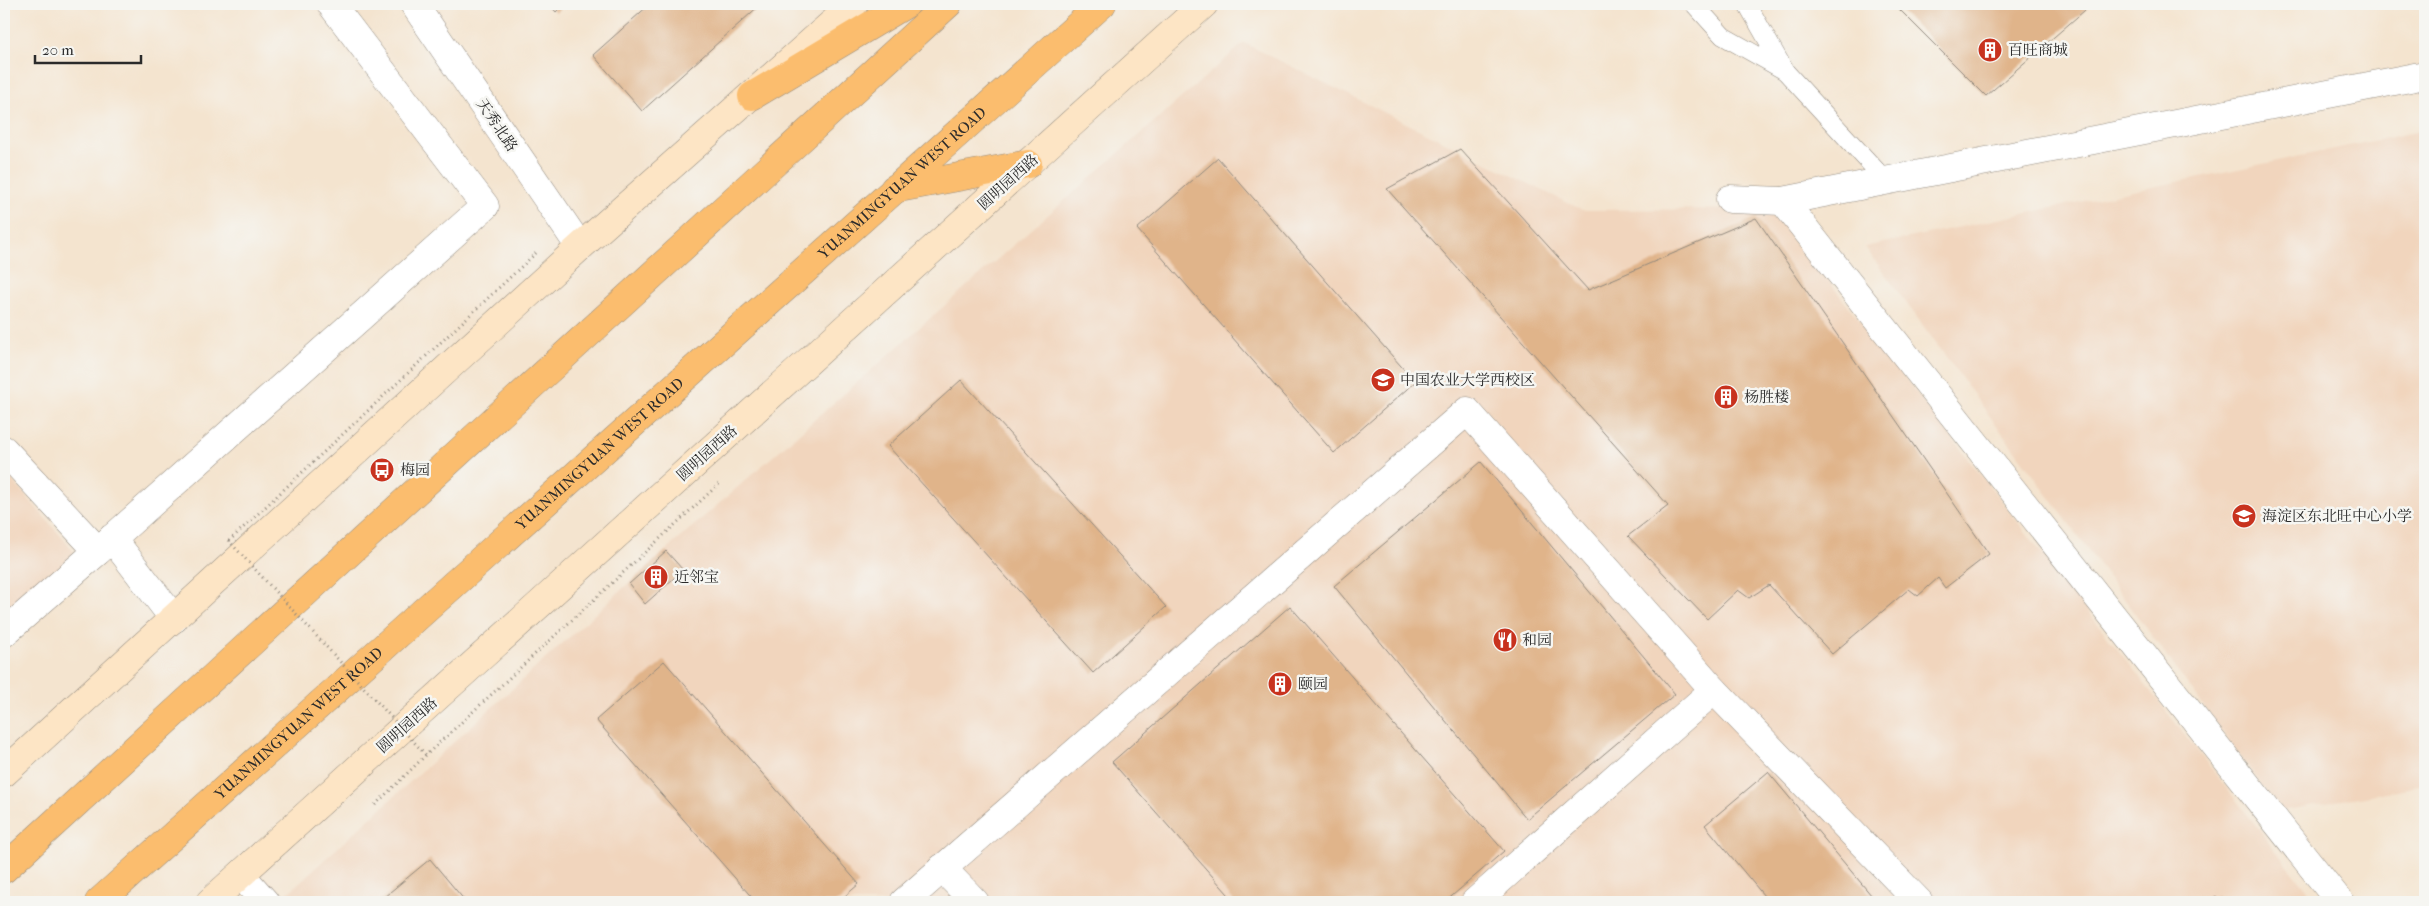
<svg xmlns="http://www.w3.org/2000/svg" width="2429" height="906" font-family="'IM FELL French Canon','Noto Serif SC',serif">
	<rect width="100%" height="100%" fill="#f6f6f2"/>
	<filter id="ink" filterUnits="userSpaceOnUse"><feTurbulence type="fractalNoise" baseFrequency=".02" numOctaves="2"/><feDisplacementMap in="SourceGraphic" scale="10" xChannelSelector="R" yChannelSelector="G"/><feConvolveMatrix kernelMatrix="1 2 1 2 8 2 1 2 1" color-interpolation-filters="sRGB"/></filter>
	<filter id="wash" filterUnits="userSpaceOnUse"><feTurbulence type="fractalNoise" baseFrequency=".0096" numOctaves="4" result="noise"/><feDisplacementMap in="SourceGraphic" scale="20" xChannelSelector="R" yChannelSelector="G"/><feGaussianBlur stdDeviation="1.12" result="paint"/><feColorMatrix in="noise" values="0 0 0 0 0 0 0 0 0 0 0 0 0 0 0 0 0 1.4 0 .05"/><feComposite in="paint" operator="in"/></filter>
	<g filter="url(#wash)">
		<rect width="100%" height="100%" fill="#f4e4cf"/>
		<g fill="#f1d5bd">
			<path d="M 1244,43 L 1582,210 L 1772,209 L 2316,902 L 278,902 L 641,572 Z"/>
			<path d="M 2425,130 L 2425,785 L 2281,811 L 1865,247 Z"/>
			<path d="M 4,471 L 79,557 L 4,620 Z"/>
		</g>
		<g id="blocks">
			<g fill="#e0b48a">
				<path d="M 549,4 L 564,4 L 556,12 Z"/>
				<path d="M 650,4 L 761,4 L 642,111 L 593,55 Z"/>
				<path d="M 1894,4 L 2092,4 L 1986,96 Z"/>
				<path d="M 1460,149 L 1588,290 L 1756,218 L 1989,554 L 1945,588 L 1938,578 L 1918,596 L 1909,589 L 1832,654 L 1769,585 L 1749,598 L 1738,590 L 1707,619 L 1628,536 L 1668,505 L 1387,189 Z"/>
				<path d="M 1218,158 L 1415,382 L 1334,453 L 1137,229 Z"/>
				<path d="M 961,380 L 1166,607 L 1093,673 L 888,446 Z"/>
				<path d="M 1481,462 L 1675,694 L 1527,819 L 1334,586 Z"/>
				<path d="M 666,551 L 683,570 L 645,604 L 629,584 Z"/>
				<path d="M 1290,606 L 1504,851 L 1445,902 L 1235,902 L 1112,762 Z"/>
				<path d="M 664,661 L 859,884 L 838,902 L 756,902 L 596,720 Z"/>
				<path d="M 1768,772 L 1877,902 L 1769,902 L 1705,825 Z"/>
				<path d="M 430,859 L 466,902 L 378,902 Z"/>
				<path d="M 2216,896 L 2221,902 L 2208,902 Z"/>
			</g>
		</g>
	</g>
	<g filter="url(#ink)">
		<use href="#blocks" fill-opacity="0" stroke="#90887d" stroke-width="1"/>
		<g fill="none" stroke-linecap="round" stroke-linejoin="round">
			<defs>
				<g id="lane">
					<path d="M 1694,4 L 1723,36 L 1785,71 L 1747,4"/>
					<path d="M 1785,71 L 1887,182"/>
				</g>
				<g id="street">
					<path d="M 414,4 L 580,247"/>
					<path d="M 1730,199 L 1783,201 L 2425,75"/>
					<path d="M 1783,201 L 2340,902"/>
					<path d="M 4,450 L 98,551 L 485,206 L 331,4"/>
					<path d="M 112,538 L 174,619"/>
					<path d="M 4,633 L 98,551"/>
					<path d="M 942,868 L 975,902"/>
					<path d="M 241,875 L 265,902"/>
					<path d="M 904,902 L 1467,411 L 1714,690"/>
					<path d="M 1475,902 L 1714,690 L 1919,902"/>
				</g>
				<g id="secondary">
					<path d="M 4,773 L 580,247 L 854,4"/>
					<path d="M 210,902 L 1204,4"/>
				</g>
				<g id="primary">
					<path d="M 752,96 L 906,4"/>
					<path d="M 894,189 L 1028,164"/>
					<path d="M 4,869 L 948,4"/>
					<path id="s1" d="M 99,902 L 1102,4"/>
				</g>
			</defs>
			<use href="#lane" stroke="#90887d" stroke-width="19"/>
			<use href="#street" stroke="#90887d" stroke-width="29"/>
			<use href="#secondary" stroke="#90887d" stroke-width="29"/>
			<use href="#primary" stroke="#90887d" stroke-width="29"/>
			<path stroke="#90887d" stroke-width="3" stroke-dasharray="1 4" stroke-linecap="butt" d="M 375,805 L 426,755"/>
			<use href="#lane" stroke="#fff" stroke-width="18"/>
			<use href="#street" stroke="#fff" stroke-width="28"/>
			<use href="#secondary" stroke="#fde5c5" stroke-width="28"/>
			<use href="#primary" stroke="#fbbd6e" stroke-width="28"/>
			<path stroke="#90887d" stroke-width="3" stroke-dasharray="1 4" stroke-linecap="butt" d="M 536,253 L 229,541 L 426,755 L 720,483"/>
		</g>
	</g>
	<defs>
		<symbol id="building-disc" viewBox="-11 -11 22 22"><circle r="9.5" fill="#c8321e" stroke="#f6f6f2"/><path d="M-4-6H4V6H1V3H-1V6H-4ZM-2.5-4.3h1.7v1.8h-1.7ZM.8-4.3h1.7v1.8H.8ZM-2.5-1h1.7V.8h-1.7ZM.8-1h1.7V.8H.8Z" fill="#fff"/></symbol>
		<symbol id="university-disc" viewBox="-11 -11 22 22"><circle r="9.5" fill="#c8321e" stroke="#f6f6f2"/><path d="M0-5L7-2L0 1L-7-2ZM-4 1L0 2.5L4 1V4Q0 6-4 4Z" fill="#fff"/></symbol>
		<symbol id="bus-disc" viewBox="-11 -11 22 22"><circle r="9.5" fill="#c8321e" stroke="#f6f6f2"/><path d="M-5-6H5V4H4V6H2V4H-2V6H-4V4H-5ZM-3.5-4V0h7V-4ZM-3.5 1.2v1.5H-2V1.2ZM2 1.2v1.5H3.5V1.2Z" fill="#fff"/></symbol>
		<symbol id="school-disc" viewBox="-11 -11 22 22"><circle r="9.5" fill="#c8321e" stroke="#f6f6f2"/><path d="M0-5L7-2L0 1L-7-2ZM-4 1L0 2.5L4 1V4Q0 6-4 4Z" fill="#fff"/></symbol>
		<symbol id="restaurant-disc" viewBox="-11 -11 22 22"><circle r="9.5" fill="#c8321e" stroke="#f6f6f2"/><path d="M-5-6h1v4h1v-4h1v4h1v-4h1v5L-1.5 .5V6h-2V.5L-5-1ZM5-6V6H3V1.5H1.5Q1.5-4 5-6Z" fill="#fff"/></symbol>
	</defs>
	<g fill-rule="evenodd">
		<use href="#building-disc" x="1976" y="36" width="28" height="28"/>
		<use href="#university-disc" x="1369" y="366" width="28" height="28"/>
		<use href="#building-disc" x="1712" y="383" width="28" height="28"/>
		<use href="#bus-disc" x="368" y="456" width="28" height="28"/>
		<use href="#school-disc" x="2230" y="502" width="28" height="28"/>
		<use href="#building-disc" x="642" y="563" width="28" height="28"/>
		<use href="#restaurant-disc" x="1491" y="626" width="28" height="28"/>
		<use href="#building-disc" x="1266" y="670" width="28" height="28"/>
	</g>
	<g text-anchor="middle" stroke-width="5" stroke-linejoin="round" paint-order="stroke">
		<g font-size="15" fill="#2b2b2b" stroke="#f6f6f2" text-anchor="start">
			<text x="2008" y="55">百旺商城</text>
			<text x="1400" y="385">中国农业大学西校区</text>
			<text x="1744" y="402">杨胜楼</text>
			<text x="400" y="475">梅园</text>
			<text x="2262" y="521">海淀区东北旺中心小学</text>
			<text x="674" y="582">近邻宝</text>
			<text x="1522" y="645">和园</text>
			<text x="1298" y="689">颐园</text>
		</g>
		<g font-size="15" fill="#2b2b2b" stroke="#f6f6f2">
			<text transform="translate(497 125) rotate(56)" y="5">天秀北路</text>
			<text dy="5" stroke="none"><textPath href="#s1" startOffset="1078">YUANMINGYUAN WEST ROAD</textPath></text>
			<text transform="translate(1008 182) rotate(-42)" y="5">圆明园西路</text>
			<text dy="5" stroke="none"><textPath href="#s1" startOffset="672">YUANMINGYUAN WEST ROAD</textPath></text>
			<text transform="translate(707 453) rotate(-42)" y="5">圆明园西路</text>
			<text dy="5" stroke="none"><textPath href="#s1" startOffset="268">YUANMINGYUAN WEST ROAD</textPath></text>
			<text transform="translate(407 725) rotate(-42)" y="5">圆明园西路</text>
		</g>
	</g>
	<rect width="2429" height="906" fill="none" stroke="#f6f6f2" stroke-width="20"/>
	<path d="M35 55v8h106v-8" fill="none" stroke="#2b2b2b" stroke-width="2.5"/>
	<text x="42" y="55" font-size="15" fill="#2b2b2b" stroke="#f6f6f2" stroke-width="4" paint-order="stroke">20 m</text>
</svg>
